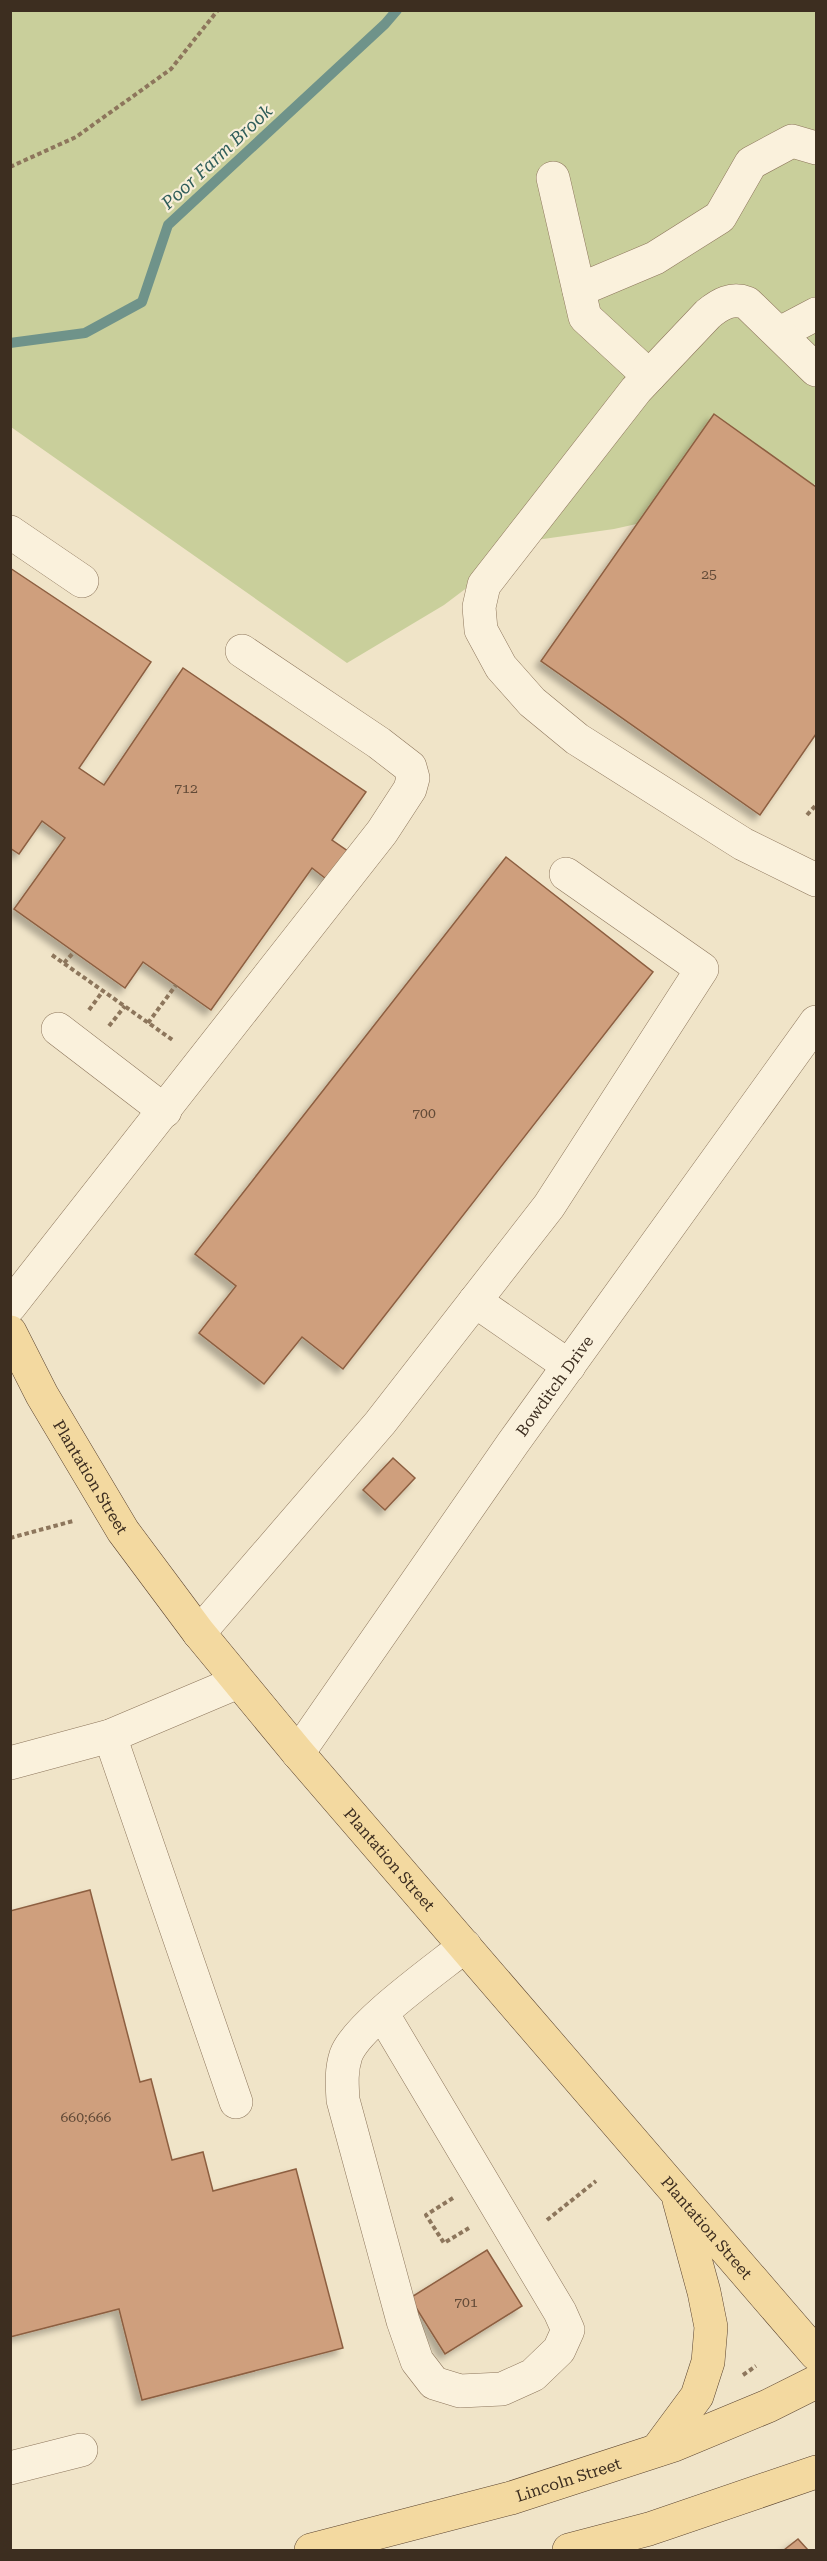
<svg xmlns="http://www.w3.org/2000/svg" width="827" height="2561" font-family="'Roboto Serif',serif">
	<defs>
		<filter id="shadow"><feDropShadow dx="-5.5" dy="5.5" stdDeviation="3" flood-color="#0004"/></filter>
	</defs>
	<rect width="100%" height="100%" fill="#f0e4c8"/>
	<path fill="#c9cf9b" d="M 11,11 L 816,11 L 816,484 L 614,529 L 529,541 L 444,605 L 347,663 L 11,427 Z"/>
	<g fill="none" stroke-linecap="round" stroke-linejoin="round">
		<path stroke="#6f938a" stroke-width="10" d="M 10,343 L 85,333 L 142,302 L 168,225 L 385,24 L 397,10"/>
	</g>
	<g fill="#cf9f7d" stroke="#8d5f41" stroke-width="1.5" filter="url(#shadow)">
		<path d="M 714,414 L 816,487 L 816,734 L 760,815 L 541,661 Z"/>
		<path d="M 10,568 L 151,662 L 79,768 L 104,785 L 183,668 L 366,792 L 332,840 L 355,856 L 334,885 L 312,868 L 211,1010 L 143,962 L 125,988 L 14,909 L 65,838 L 42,821 L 19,854 L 10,848 Z"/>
		<path d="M 506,857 L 653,972 L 343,1369 L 302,1337 L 264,1384 L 199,1333 L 236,1286 L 195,1254 Z"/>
		<path d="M 393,1458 L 415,1478 L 385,1510 L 363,1490 Z"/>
		<path d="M 90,1890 L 140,2082 L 151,2079 L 172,2160 L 203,2152 L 213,2191 L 296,2169 L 343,2348 L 142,2400 L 119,2309 L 10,2337 L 10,1911 Z"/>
		<path d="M 487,2250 L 522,2306 L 445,2354 L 410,2298 Z"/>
		<path d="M 798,2539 L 808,2550 L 784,2550 Z"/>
	</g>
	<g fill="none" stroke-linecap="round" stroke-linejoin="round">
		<defs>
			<g id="minor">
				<path d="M 553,178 L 585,317 L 649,376"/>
				<path d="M 579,290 L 655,258 L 720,217 L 751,163 L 792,141 L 816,148"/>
				<path d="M 780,333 L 816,314"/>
				<path d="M 816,370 L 747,303 C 732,297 720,304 708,314 L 636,390 L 484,585 L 479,607 L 481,630 L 501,667 L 532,702 L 577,739 L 743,844 L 816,880"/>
				<path d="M 10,532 L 82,581"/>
				<path d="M 58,1029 L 165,1111"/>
				<path d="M 475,1301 L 569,1366"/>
				<path d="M 10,1306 L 382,832 L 410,789 L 413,778 L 410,767 L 379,743 L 242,651"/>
				<path d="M 199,1633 L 380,1423 L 549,1206 L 702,969 L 566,874"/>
				<path d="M 110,1736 L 236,2102"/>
				<path id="s1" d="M 298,1753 L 513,1443 L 816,1022"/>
				<path d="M 10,1763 L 110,1736 L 238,1682"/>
				<path d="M 382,2013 L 560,2312 L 568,2330 L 559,2350 L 533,2375 L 502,2389 L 460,2391 L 434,2383 L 417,2361 L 403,2321 L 343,2100 C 342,2084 341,2070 346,2055 C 357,2025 438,1968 465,1946"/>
				<path d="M 10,2468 L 81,2450"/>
			</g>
			<g id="major">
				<path id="s2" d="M 10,1332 L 42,1395 L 123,1531 L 199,1633 L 298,1753 L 816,2354"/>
				<path d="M 657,2450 L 697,2396 L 708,2362 L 711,2327 L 704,2292 L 679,2200"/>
				<path id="s3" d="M 311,2550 L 511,2498 L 674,2445 L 768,2406 L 816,2382"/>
				<path d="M 569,2550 L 649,2529 L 816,2472"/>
			</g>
		</defs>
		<use href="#minor" stroke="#8d765c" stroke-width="34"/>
		<use href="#major" stroke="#5b4430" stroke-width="34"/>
		<g stroke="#8d765c" stroke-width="4" stroke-dasharray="4.5 3" stroke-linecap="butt">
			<path d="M 10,167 L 76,137 L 171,69 L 218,10"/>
			<path d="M 807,815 L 816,805"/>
			<path d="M 52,955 L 174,1041"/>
			<path d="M 64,963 L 74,952"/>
			<path d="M 89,1010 L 103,991"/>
			<path d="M 148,1023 L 176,985"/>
			<path d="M 109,1026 L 125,1006"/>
			<path d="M 10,1538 L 73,1521"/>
			<path d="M 453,2198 L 426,2215 L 444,2243 L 469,2228"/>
			<path d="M 547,2220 L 596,2181"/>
			<path d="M 743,2375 L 756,2366"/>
		</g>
		<use href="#minor" stroke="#faf1dc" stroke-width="33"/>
		<use href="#major" stroke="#f3d9a0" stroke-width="33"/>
	</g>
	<g text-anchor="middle" stroke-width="4.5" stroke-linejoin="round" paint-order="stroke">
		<g font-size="14" fill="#624a37">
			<text x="709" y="579">25</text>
			<text x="186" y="793">712</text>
			<text x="424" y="1118">700</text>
			<text x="86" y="2122">660;666</text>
			<text x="466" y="2307">701</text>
		</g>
		<g font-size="16" fill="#3d2e20" stroke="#f7eed8">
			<text dy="6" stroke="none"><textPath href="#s1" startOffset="448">Bowditch Drive</textPath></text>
			<text dy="6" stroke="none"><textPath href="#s2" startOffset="166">Plantation Street</textPath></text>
			<text dy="6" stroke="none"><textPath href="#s2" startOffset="652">Plantation Street</textPath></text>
			<text dy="6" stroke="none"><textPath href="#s2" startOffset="1138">Plantation Street</textPath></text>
			<text dy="6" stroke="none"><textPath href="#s3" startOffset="267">Lincoln Street</textPath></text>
		</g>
		<g font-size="18" font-style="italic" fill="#2f5d5a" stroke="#f7eed8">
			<text transform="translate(217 157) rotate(-43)" y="6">Poor Farm Brook</text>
		</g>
	</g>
	<rect width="827" height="2561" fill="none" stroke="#3d2e20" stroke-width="24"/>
</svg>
